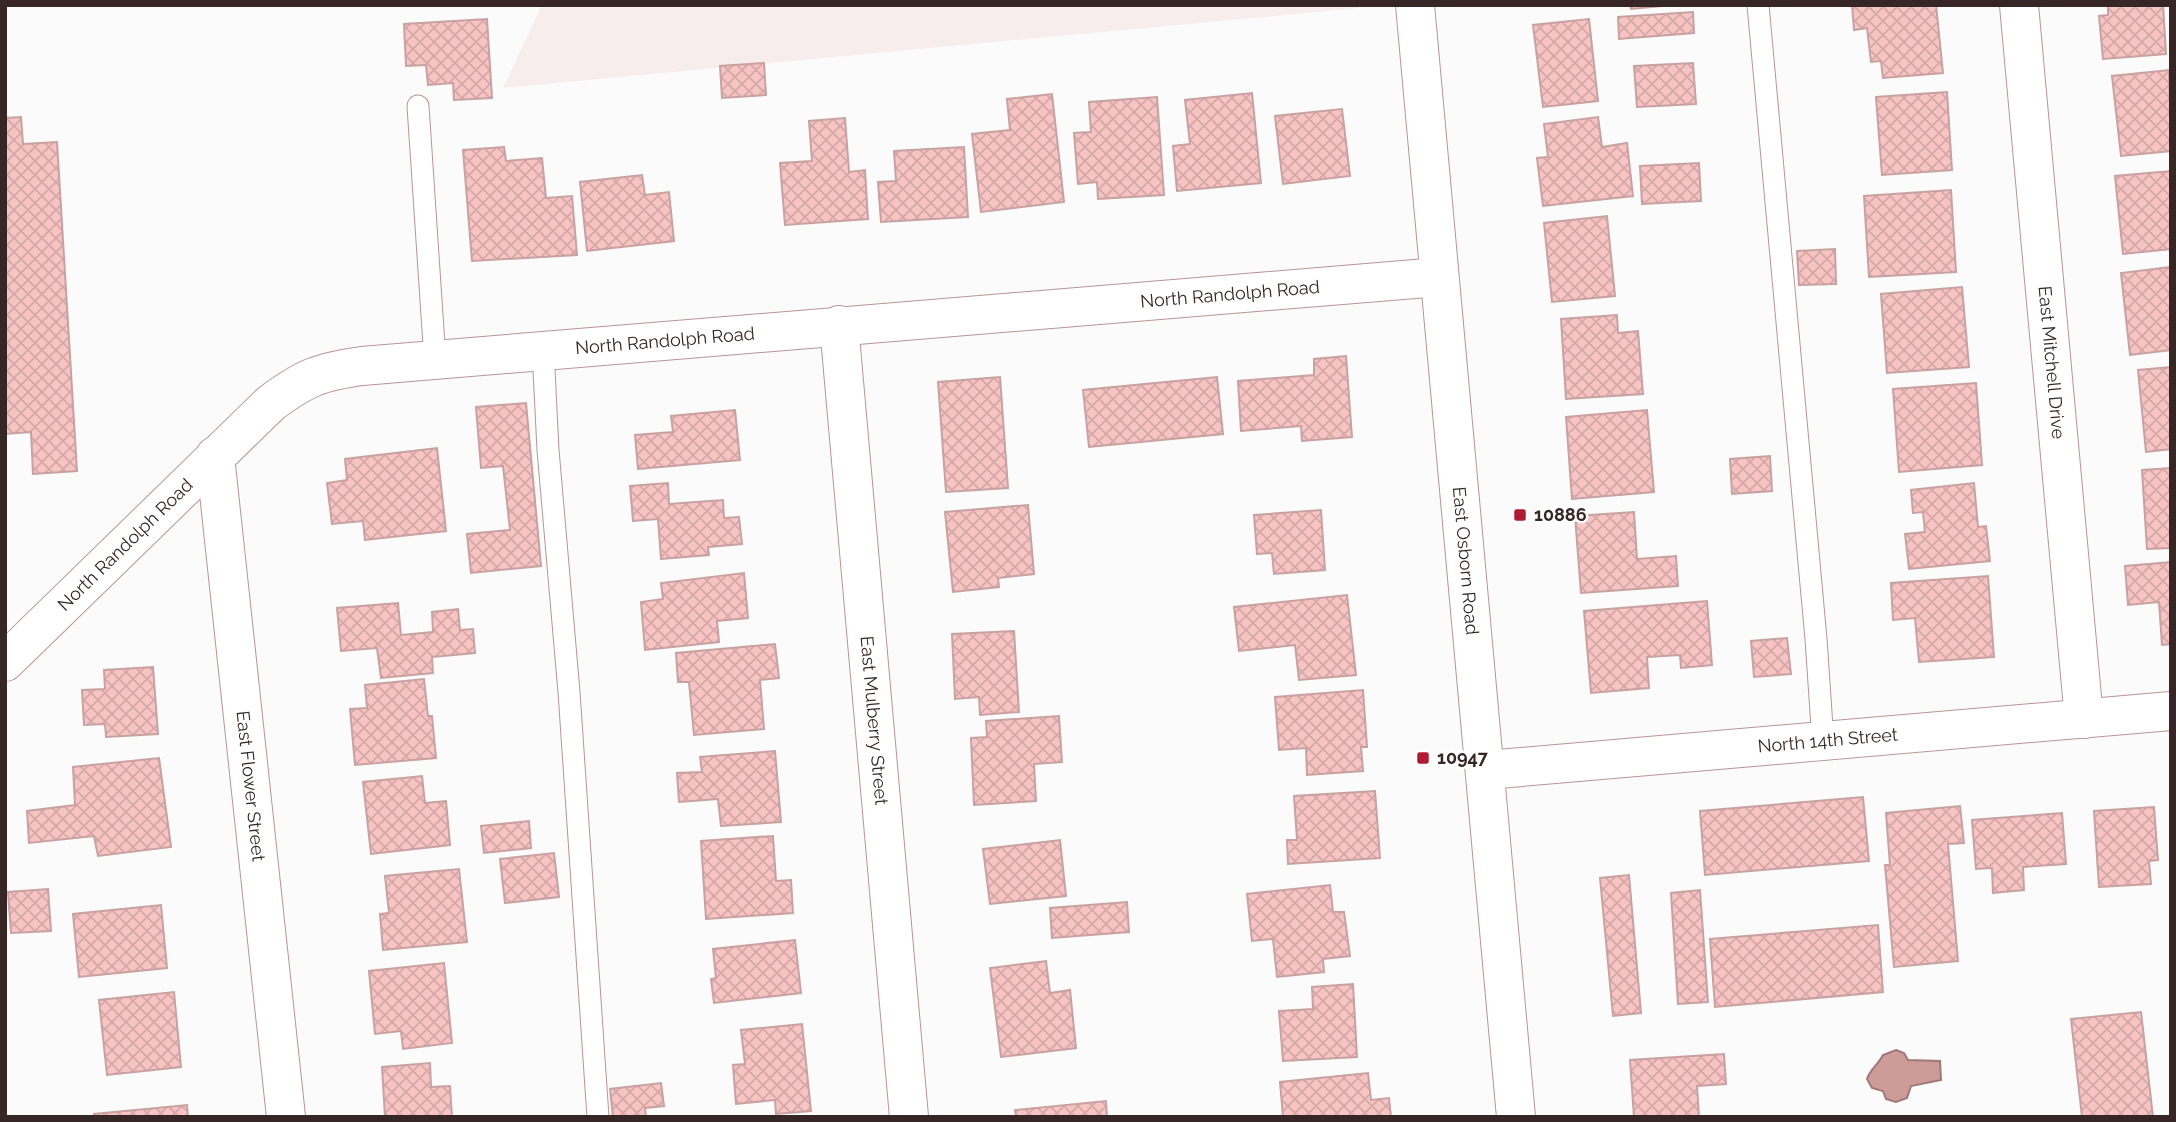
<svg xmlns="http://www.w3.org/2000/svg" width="2176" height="1122" font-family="Raleway,sans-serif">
	<defs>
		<pattern id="building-cross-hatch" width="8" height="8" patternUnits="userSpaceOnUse" patternTransform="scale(1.75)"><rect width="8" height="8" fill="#f7c4c3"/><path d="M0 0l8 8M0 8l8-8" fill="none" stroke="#d4a8a7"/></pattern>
	</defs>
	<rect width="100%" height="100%" fill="#fbfbfb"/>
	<path fill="#f8eded" d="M 542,5 L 1359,5 L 1359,8 L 503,88 Z"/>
	<path fill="#cd9b9a" stroke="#a07877" stroke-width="2" d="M 1896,1050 L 1904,1053 L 1908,1060 L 1940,1061 L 1941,1080 L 1911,1086 L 1907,1098 L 1896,1102 L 1886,1099 L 1883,1091 L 1872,1088 L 1867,1079 C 1870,1069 1878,1065 1883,1055 Z"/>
	<g fill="url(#building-cross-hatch)" stroke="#c8a1a1" stroke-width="2">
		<path d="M 1630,5 L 1673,5 L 1631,9 Z"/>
		<path d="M 1852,5 L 1936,5 L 1943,73 L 1883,78 L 1881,61 L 1871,62 L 1867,28 L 1854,30 Z"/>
		<path d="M 2108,5 L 2163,5 L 2166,54 L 2103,59 L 2099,16 L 2108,15 Z"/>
		<path d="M 1693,12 L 1694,33 L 1619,39 L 1618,17 Z"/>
		<path d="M 487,19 L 492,98 L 454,100 L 453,83 L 428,85 L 426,65 L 406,66 L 404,24 Z"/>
		<path d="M 1589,19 L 1598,101 L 1543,107 L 1533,25 Z"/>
		<path d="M 764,63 L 766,95 L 722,98 L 720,66 Z"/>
		<path d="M 1693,63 L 1696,104 L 1637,107 L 1634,66 Z"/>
		<path d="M 2169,70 L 2171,151 L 2121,156 L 2112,76 Z"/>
		<path d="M 1947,92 L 1952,170 L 1882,175 L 1876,97 Z"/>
		<path d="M 1252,93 L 1261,183 L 1177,191 L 1173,146 L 1190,144 L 1185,100 Z"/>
		<path d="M 1052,94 L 1064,202 L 981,212 L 972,134 L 1010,130 L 1007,99 Z"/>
		<path d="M 1157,97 L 1164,195 L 1098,199 L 1097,182 L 1078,184 L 1074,133 L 1091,132 L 1089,102 Z"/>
		<path d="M 1342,109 L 1350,176 L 1283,184 L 1275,116 Z"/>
		<path d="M 21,117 L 23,144 L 57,142 L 77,471 L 33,474 L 31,432 L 5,434 L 5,118 Z"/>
		<path d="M 1598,117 L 1602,147 L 1627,143 L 1633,196 L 1543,206 L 1537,158 L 1548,157 L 1544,124 Z"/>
		<path d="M 845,118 L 849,172 L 865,170 L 868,219 L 785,225 L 780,163 L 812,161 L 809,121 Z"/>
		<path d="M 504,147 L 506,161 L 542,158 L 546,198 L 572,196 L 577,255 L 472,261 L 463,150 Z"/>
		<path d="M 964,147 L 968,217 L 881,222 L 878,182 L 896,181 L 894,151 Z"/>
		<path d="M 1699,163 L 1701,201 L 1642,204 L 1640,166 Z"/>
		<path d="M 2171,171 L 2171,249 L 2123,254 L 2115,176 Z"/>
		<path d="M 642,175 L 645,195 L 669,192 L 674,241 L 587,251 L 580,182 Z"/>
		<path d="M 1951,190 L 1956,272 L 1869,277 L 1864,196 Z"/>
		<path d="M 1607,216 L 1615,296 L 1552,302 L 1544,223 Z"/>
		<path d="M 1835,249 L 1836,284 L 1799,285 L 1797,251 Z"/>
		<path d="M 2171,267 L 2171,350 L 2130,355 L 2121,273 Z"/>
		<path d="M 1962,287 L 1969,367 L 1887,373 L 1881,294 Z"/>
		<path d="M 1617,315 L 1618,333 L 1638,331 L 1643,394 L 1566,399 L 1561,319 Z"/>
		<path d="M 1346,356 L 1352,437 L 1302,441 L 1301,426 L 1241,431 L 1238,381 L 1314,375 L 1314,359 Z"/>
		<path d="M 2171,367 L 2171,449 L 2146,452 L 2138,370 Z"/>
		<path d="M 1000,377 L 1008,488 L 946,492 L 938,382 Z"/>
		<path d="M 1217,377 L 1223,434 L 1089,447 L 1083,390 Z"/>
		<path d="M 1976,383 L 1982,465 L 1899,472 L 1893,389 Z"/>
		<path d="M 526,403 L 541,566 L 471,573 L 467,534 L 510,530 L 503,466 L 481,468 L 476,407 Z"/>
		<path d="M 735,410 L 740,460 L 638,469 L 635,435 L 673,432 L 671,416 Z"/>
		<path d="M 1647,410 L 1654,492 L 1572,499 L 1566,417 Z"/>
		<path d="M 437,448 L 446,531 L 365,540 L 363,521 L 332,524 L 327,483 L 347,480 L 345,459 Z"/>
		<path d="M 1770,456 L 1772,491 L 1732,494 L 1730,459 Z"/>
		<path d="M 2171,468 L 2171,548 L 2147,549 L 2142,470 Z"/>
		<path d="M 668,483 L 669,504 L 723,500 L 724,518 L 739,517 L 742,544 L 708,547 L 709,555 L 661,559 L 658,519 L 633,521 L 630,486 Z"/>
		<path d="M 1974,483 L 1978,527 L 1986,526 L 1990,561 L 1909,569 L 1905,534 L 1925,532 L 1923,512 L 1913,513 L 1911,490 Z"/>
		<path d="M 1028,505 L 1034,574 L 998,578 L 999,587 L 953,592 L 945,512 Z"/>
		<path d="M 1321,510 L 1325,570 L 1274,574 L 1272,553 L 1257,554 L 1254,515 Z"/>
		<path d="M 1634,512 L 1637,559 L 1676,556 L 1678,586 L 1581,593 L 1575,516 Z"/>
		<path d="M 2171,562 L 2171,644 L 2162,645 L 2159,602 L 2128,605 L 2125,566 Z"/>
		<path d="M 744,573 L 748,618 L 717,621 L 719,642 L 645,650 L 641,602 L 663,599 L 661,583 Z"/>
		<path d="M 1988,576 L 1994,657 L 1919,662 L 1915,618 L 1893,620 L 1891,583 Z"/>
		<path d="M 1347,595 L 1356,675 L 1299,680 L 1295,645 L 1239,651 L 1234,607 Z"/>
		<path d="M 1707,601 L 1712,665 L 1681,668 L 1680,655 L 1647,657 L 1649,688 L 1591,693 L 1584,611 Z"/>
		<path d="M 398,603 L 401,635 L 433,632 L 432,612 L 458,609 L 460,630 L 473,629 L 475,653 L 432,657 L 433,673 L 381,678 L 377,648 L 341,651 L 337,608 Z"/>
		<path d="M 1014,631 L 1019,712 L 980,715 L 979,697 L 955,699 L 952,634 Z"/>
		<path d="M 1787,638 L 1791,674 L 1754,677 L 1751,641 Z"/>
		<path d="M 775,644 L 779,678 L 760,680 L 764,729 L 694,735 L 689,682 L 678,682 L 676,653 Z"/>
		<path d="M 153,667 L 158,734 L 106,737 L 105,724 L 84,725 L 82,690 L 105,689 L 104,670 Z"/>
		<path d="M 424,679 L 428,716 L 432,716 L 436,758 L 355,765 L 350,709 L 367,708 L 365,685 Z"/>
		<path d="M 1363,690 L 1367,747 L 1361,747 L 1363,771 L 1307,775 L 1306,748 L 1279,750 L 1275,697 Z"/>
		<path d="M 1059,716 L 1062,762 L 1034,764 L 1036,801 L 974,805 L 971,738 L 987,737 L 986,721 Z"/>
		<path d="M 775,751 L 781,822 L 721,826 L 718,799 L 679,802 L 677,773 L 702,772 L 700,757 Z"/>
		<path d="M 159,758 L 171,847 L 98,856 L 94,836 L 29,843 L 27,811 L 75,805 L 73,767 Z"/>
		<path d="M 422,776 L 425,803 L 446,801 L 450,845 L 371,854 L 363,782 Z"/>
		<path d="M 1375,791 L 1380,858 L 1288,864 L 1287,840 L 1297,840 L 1294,796 Z"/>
		<path d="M 1863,797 L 1869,861 L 1705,875 L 1700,811 Z"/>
		<path d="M 1960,806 L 1964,843 L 1948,844 L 1958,961 L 1894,967 L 1885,865 L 1890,865 L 1886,813 Z"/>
		<path d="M 2154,807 L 2158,860 L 2149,861 L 2151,884 L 2099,887 L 2094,811 Z"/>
		<path d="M 2062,813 L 2066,864 L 2023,867 L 2024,890 L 1993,893 L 1992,868 L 1976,869 L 1972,820 Z"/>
		<path d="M 529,821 L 531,848 L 484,853 L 481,826 Z"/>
		<path d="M 773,836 L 776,881 L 791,880 L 793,913 L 706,919 L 701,841 Z"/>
		<path d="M 1060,840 L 1066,896 L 990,904 L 983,849 Z"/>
		<path d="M 554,853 L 559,897 L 505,903 L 500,859 Z"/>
		<path d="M 459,869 L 467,942 L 383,950 L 380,914 L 389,913 L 385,876 Z"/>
		<path d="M 1629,875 L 1641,1013 L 1613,1016 L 1600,878 Z"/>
		<path d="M 1330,885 L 1333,912 L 1344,912 L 1350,956 L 1323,959 L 1324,972 L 1277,977 L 1273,939 L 1252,941 L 1247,894 Z"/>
		<path d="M 48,889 L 51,931 L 11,933 L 8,892 Z"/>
		<path d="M 1700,890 L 1708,1002 L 1678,1004 L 1671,893 Z"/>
		<path d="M 1127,902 L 1129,932 L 1052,938 L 1050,908 Z"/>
		<path d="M 161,905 L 167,968 L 79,977 L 73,914 Z"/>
		<path d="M 1878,925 L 1883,992 L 1715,1007 L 1710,939 Z"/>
		<path d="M 795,940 L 801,993 L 714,1003 L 711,979 L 716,978 L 713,949 Z"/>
		<path d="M 1046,961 L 1050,993 L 1070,990 L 1076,1048 L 1001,1057 L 990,968 Z"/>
		<path d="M 444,963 L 452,1043 L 403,1049 L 401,1031 L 375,1034 L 369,971 Z"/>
		<path d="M 1353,984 L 1357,1057 L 1283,1061 L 1279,1011 L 1313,1009 L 1312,987 Z"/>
		<path d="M 174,992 L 181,1067 L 107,1075 L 99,1000 Z"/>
		<path d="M 2141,1012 L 2153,1117 L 2082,1117 L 2071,1019 Z"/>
		<path d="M 802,1024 L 811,1111 L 776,1114 L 775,1100 L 736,1104 L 733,1065 L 745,1064 L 741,1030 Z"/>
		<path d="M 1724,1054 L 1726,1084 L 1697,1086 L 1699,1117 L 1634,1117 L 1630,1060 Z"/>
		<path d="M 430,1063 L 431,1087 L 450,1086 L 452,1117 L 385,1117 L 382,1067 Z"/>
		<path d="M 1368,1073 L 1371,1100 L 1389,1098 L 1391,1117 L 1283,1117 L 1280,1082 Z"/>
		<path d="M 661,1083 L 664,1106 L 645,1108 L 646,1117 L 613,1117 L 610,1089 Z"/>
		<path d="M 1106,1101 L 1107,1117 L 1016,1117 L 1015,1110 Z"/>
		<path d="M 187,1105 L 188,1117 L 94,1117 L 94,1114 Z"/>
	</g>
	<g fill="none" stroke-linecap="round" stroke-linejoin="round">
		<defs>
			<g id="service">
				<path d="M 1758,5 L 1816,639 L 1823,742"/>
				<path d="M 418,106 L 435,360"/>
				<path d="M 543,350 L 548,450 L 569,692 L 598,1117"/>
			</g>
			<g id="minor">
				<path id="s1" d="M 2019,5 L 2084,719"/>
				<path id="s2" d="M 839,325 L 909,1117"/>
				<path id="s3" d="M 215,456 L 286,1117"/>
				<path id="s4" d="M 5,662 L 271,403 C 306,377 320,372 362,366 L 1439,277"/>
				<path id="s5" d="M 1486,770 L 2171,711"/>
			</g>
			<g id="secondary">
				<path id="s6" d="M 1415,5 L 1516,1117"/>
			</g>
		</defs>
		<use href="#service" stroke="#ba9493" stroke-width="23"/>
		<use href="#minor" stroke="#ba9493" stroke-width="40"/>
		<use href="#secondary" stroke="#ba9493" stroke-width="40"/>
		<use href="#service" stroke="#fff" stroke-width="21"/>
		<use href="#minor" stroke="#fff" stroke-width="38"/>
		<use href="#secondary" stroke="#fff" stroke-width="38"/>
	</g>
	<g fill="#af1b34" stroke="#fff" stroke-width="2.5">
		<rect x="1513" y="508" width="14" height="14" rx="3.5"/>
		<rect x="1416" y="751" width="14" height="14" rx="3.5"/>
	</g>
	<g text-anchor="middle" stroke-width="5" stroke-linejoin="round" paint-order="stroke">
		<g font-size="18" fill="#362726" stroke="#fff">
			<text dy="6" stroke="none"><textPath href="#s4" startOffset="1342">North Randolph Road</textPath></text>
			<text dy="6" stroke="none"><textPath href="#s4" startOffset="775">North Randolph Road</textPath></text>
			<text dy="6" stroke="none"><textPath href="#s1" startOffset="359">East Mitchell Drive</textPath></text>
			<text dy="6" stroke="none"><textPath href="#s4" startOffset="168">North Randolph Road</textPath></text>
			<text dy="6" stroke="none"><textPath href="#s6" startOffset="558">East Osborn Road</textPath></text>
			<text dy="6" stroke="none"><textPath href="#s2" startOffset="397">East Mulberry Street</textPath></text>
			<text dy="6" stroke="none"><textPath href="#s5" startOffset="343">North 14th Street</textPath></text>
			<text dy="6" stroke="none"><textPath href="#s3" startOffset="332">East Flower Street</textPath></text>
		</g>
		<g font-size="18" font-weight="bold" fill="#362726" stroke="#fff" text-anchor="start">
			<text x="1534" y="521">10886</text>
			<text x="1437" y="764">10947</text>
		</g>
	</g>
	<rect width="2176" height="1122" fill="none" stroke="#362726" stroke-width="14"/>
</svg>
